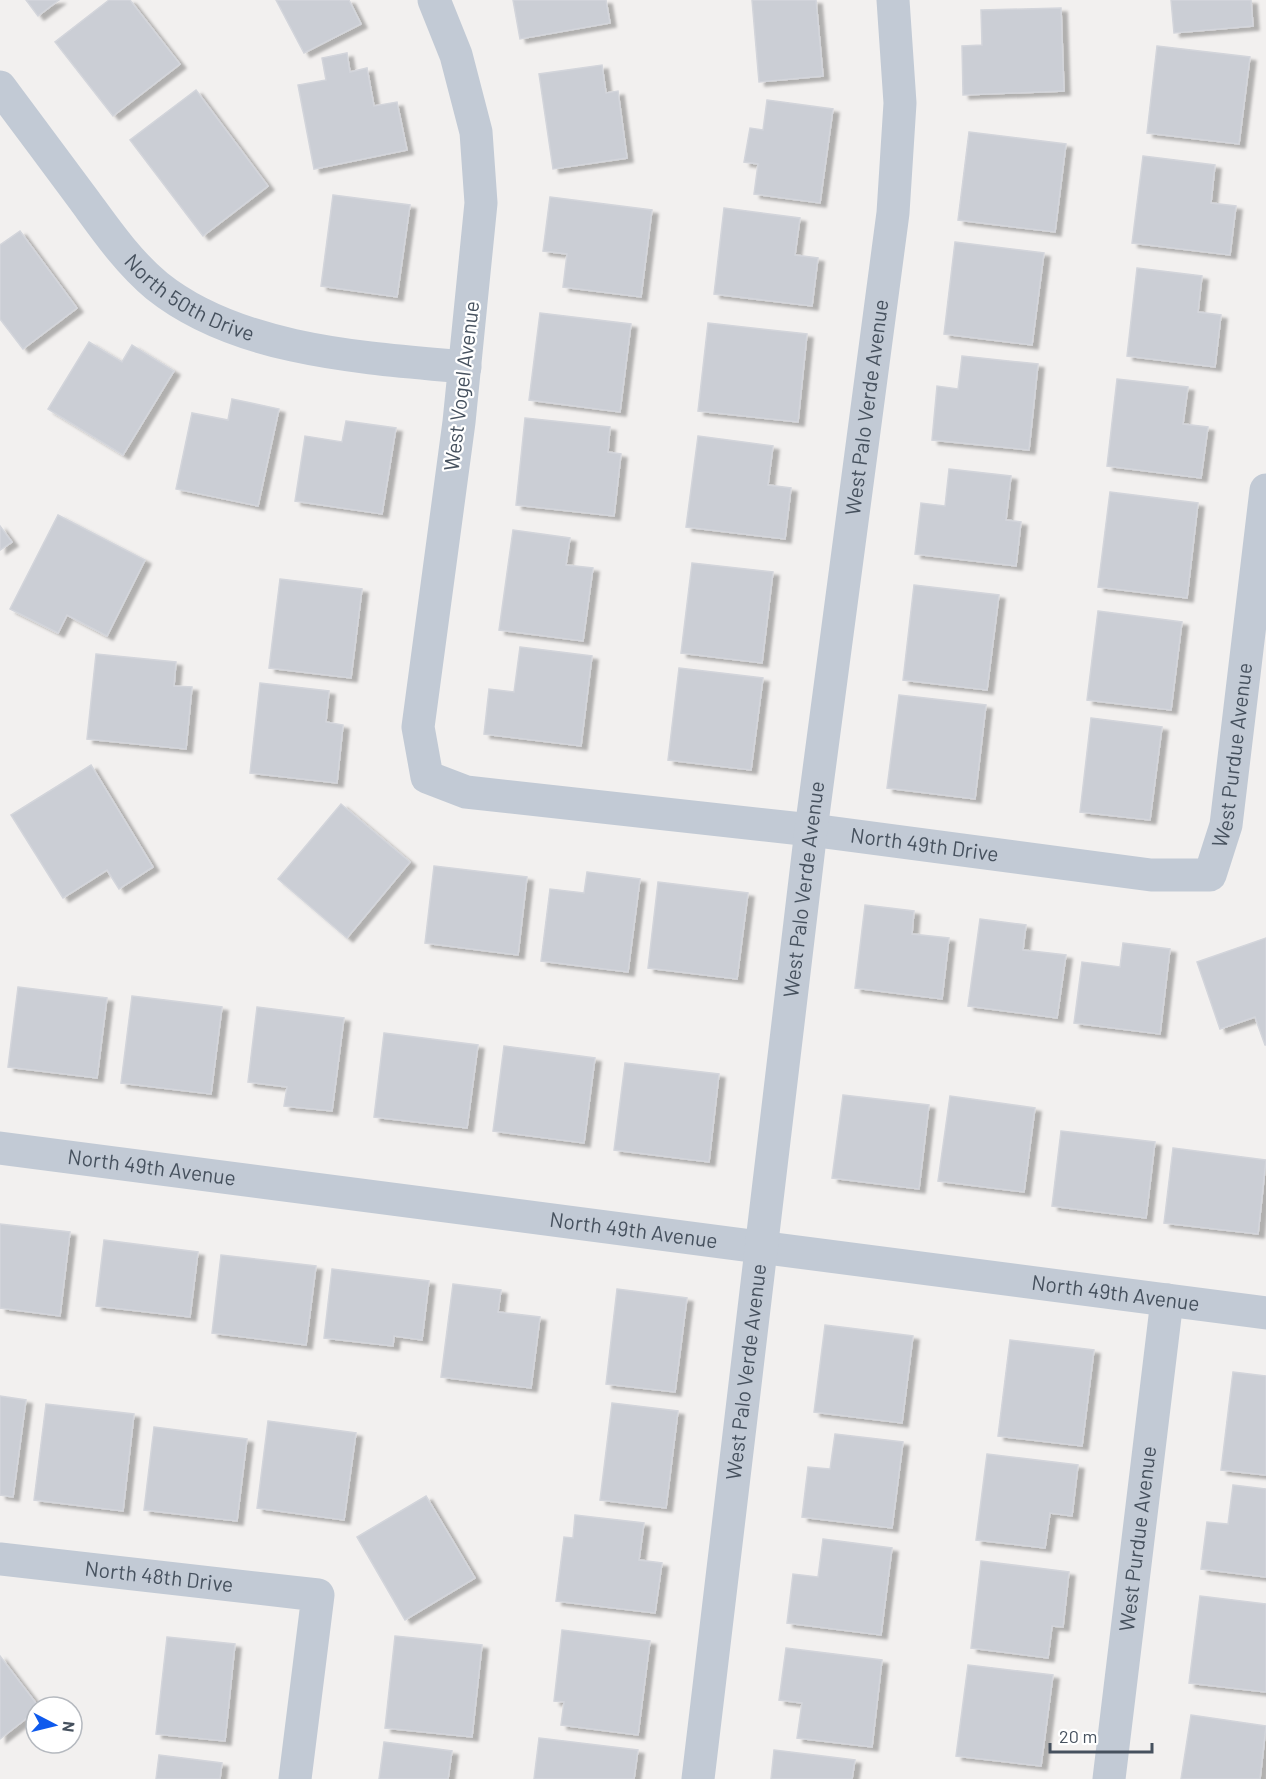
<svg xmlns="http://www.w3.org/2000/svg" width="1266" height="1779" font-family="Barlow,sans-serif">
	<defs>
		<filter id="shadow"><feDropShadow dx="6" dy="4" stdDeviation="1.5" flood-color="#0004"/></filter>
	</defs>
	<rect width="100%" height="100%" fill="#f2f0ef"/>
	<g fill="#cbced5" stroke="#d3d5db" stroke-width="1.5" filter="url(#shadow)">
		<path d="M 26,0 L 59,0 L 38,16 Z"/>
		<path d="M 109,0 L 130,0 L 180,64 L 113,116 L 55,42 Z"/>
		<path d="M 276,0 L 349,0 L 361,24 L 304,53 Z"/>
		<path d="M 513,0 L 606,0 L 610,23 L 520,39 Z"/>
		<path d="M 752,0 L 816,0 L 823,76 L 759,82 Z"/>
		<path d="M 1171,0 L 1251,0 L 1253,26 L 1174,33 Z"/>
		<path d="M 1061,8 L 1064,91 L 963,95 L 962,46 L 982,45 L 981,10 Z"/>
		<path d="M 1157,46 L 1250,57 L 1239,144 L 1147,133 Z"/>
		<path d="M 347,53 L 350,72 L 367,68 L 374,106 L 397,102 L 407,150 L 314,169 L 298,85 L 326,80 L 322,58 Z"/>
		<path d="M 602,65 L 606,93 L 618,91 L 627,158 L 553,169 L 539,74 Z"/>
		<path d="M 196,90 L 268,186 L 203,236 L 130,140 Z"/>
		<path d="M 767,100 L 833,109 L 820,203 L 754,194 L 758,164 L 744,162 L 750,128 L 763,130 Z"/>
		<path d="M 969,132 L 1066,144 L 1055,232 L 958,220 Z"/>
		<path d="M 1143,156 L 1215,165 L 1211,203 L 1236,206 L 1230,255 L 1132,243 Z"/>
		<path d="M 333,195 L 410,205 L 397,297 L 321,286 Z"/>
		<path d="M 550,197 L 652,210 L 641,297 L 563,287 L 567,254 L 543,251 Z"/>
		<path d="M 724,208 L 800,218 L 795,255 L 818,258 L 812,306 L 714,294 Z"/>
		<path d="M 20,231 L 77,308 L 23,349 L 0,319 L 0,245 Z"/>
		<path d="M 955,242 L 1044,253 L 1032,345 L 944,334 Z"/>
		<path d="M 1137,268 L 1202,276 L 1198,312 L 1221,315 L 1215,367 L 1127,356 Z"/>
		<path d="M 540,313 L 631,324 L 620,412 L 529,400 Z"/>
		<path d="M 708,323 L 807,334 L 798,422 L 698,411 Z"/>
		<path d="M 89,342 L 122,362 L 132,345 L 174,371 L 123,455 L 48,409 Z"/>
		<path d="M 962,356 L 1038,364 L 1029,450 L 932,440 L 937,386 L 958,389 Z"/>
		<path d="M 1117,379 L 1188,387 L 1183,424 L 1208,427 L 1201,478 L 1107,466 Z"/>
		<path d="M 232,399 L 279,409 L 258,506 L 176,489 L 192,413 L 228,420 Z"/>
		<path d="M 525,418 L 610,427 L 608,452 L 621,454 L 614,516 L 516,505 Z"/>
		<path d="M 346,421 L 396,428 L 382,514 L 295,501 L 305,436 L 342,442 Z"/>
		<path d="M 698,436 L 773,446 L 768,485 L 791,488 L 785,539 L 686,527 Z"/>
		<path d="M 949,469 L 1011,476 L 1006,520 L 1021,522 L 1016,566 L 915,554 L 921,503 L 945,506 Z"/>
		<path d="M 1110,492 L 1198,503 L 1187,598 L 1098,587 Z"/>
		<path d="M 58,515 L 145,560 L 107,636 L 67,615 L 58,633 L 10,609 Z"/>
		<path d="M 0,526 L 12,542 L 0,550 Z"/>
		<path d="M 513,530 L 570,538 L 566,565 L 593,568 L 583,641 L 499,630 Z"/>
		<path d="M 692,563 L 773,572 L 762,663 L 681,653 Z"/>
		<path d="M 280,579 L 362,589 L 351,678 L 269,668 Z"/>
		<path d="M 914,585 L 999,595 L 987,690 L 903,680 Z"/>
		<path d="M 1098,611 L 1182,622 L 1171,710 L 1087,700 Z"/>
		<path d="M 520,647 L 592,656 L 581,746 L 484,734 L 489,689 L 514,692 Z"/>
		<path d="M 96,654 L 176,662 L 174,686 L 192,687 L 186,749 L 87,739 Z"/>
		<path d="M 679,668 L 763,678 L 751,770 L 668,760 Z"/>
		<path d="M 260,683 L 329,691 L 326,722 L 343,725 L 337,783 L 250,773 Z"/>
		<path d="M 899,695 L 986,705 L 975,799 L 887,788 Z"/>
		<path d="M 1091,718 L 1162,727 L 1150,820 L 1080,812 Z"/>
		<path d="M 91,765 L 153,867 L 119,889 L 107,870 L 63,898 L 11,815 Z"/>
		<path d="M 341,804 L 410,862 L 347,938 L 278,879 Z"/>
		<path d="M 434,866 L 527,877 L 518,955 L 425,943 Z"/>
		<path d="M 587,872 L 640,879 L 628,972 L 541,961 L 550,889 L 584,893 Z"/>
		<path d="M 658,882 L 748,893 L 737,979 L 648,968 Z"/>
		<path d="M 865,905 L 914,911 L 912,934 L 949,938 L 942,999 L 855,988 Z"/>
		<path d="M 980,919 L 1026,925 L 1023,950 L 1066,955 L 1057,1018 L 968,1006 Z"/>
		<path d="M 1266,938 L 1266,1045 L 1265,1045 L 1255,1017 L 1220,1029 L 1197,962 Z"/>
		<path d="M 1123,943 L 1170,949 L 1160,1034 L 1074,1023 L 1082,962 L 1120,967 Z"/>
		<path d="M 18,987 L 107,998 L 97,1078 L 8,1067 Z"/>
		<path d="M 132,996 L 222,1007 L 211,1094 L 121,1083 Z"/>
		<path d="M 257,1007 L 344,1018 L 332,1111 L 284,1106 L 287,1087 L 248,1082 Z"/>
		<path d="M 384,1033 L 478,1045 L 467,1128 L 374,1117 Z"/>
		<path d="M 504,1046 L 595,1058 L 584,1143 L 493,1131 Z"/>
		<path d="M 625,1063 L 719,1074 L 709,1162 L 614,1150 Z"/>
		<path d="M 843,1095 L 929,1105 L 919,1189 L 832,1178 Z"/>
		<path d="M 950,1096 L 1035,1108 L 1024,1192 L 938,1181 Z"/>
		<path d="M 1061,1131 L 1155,1142 L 1146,1218 L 1052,1206 Z"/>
		<path d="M 1173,1148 L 1266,1160 L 1258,1234 L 1164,1223 Z"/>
		<path d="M 0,1224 L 70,1232 L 60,1316 L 0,1308 Z"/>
		<path d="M 104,1240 L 198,1252 L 190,1317 L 96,1306 Z"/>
		<path d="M 221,1255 L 316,1266 L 306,1345 L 212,1333 Z"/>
		<path d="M 332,1269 L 429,1281 L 422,1340 L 394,1336 L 393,1346 L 324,1338 Z"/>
		<path d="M 453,1284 L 501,1290 L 498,1312 L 540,1317 L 531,1388 L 441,1377 Z"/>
		<path d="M 617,1289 L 687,1298 L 675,1392 L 606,1384 Z"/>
		<path d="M 825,1325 L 913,1336 L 902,1423 L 814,1412 Z"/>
		<path d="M 1010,1340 L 1094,1350 L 1082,1446 L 998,1436 Z"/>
		<path d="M 1233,1372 L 1266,1376 L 1266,1475 L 1221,1470 Z"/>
		<path d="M 0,1396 L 26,1400 L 13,1497 L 0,1495 Z"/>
		<path d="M 612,1403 L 678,1411 L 666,1508 L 600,1500 Z"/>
		<path d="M 46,1404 L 134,1414 L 123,1511 L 34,1500 Z"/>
		<path d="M 268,1421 L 356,1433 L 344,1520 L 257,1508 Z"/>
		<path d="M 154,1427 L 247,1439 L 237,1521 L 144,1510 Z"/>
		<path d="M 835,1434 L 903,1442 L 892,1528 L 802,1517 L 808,1467 L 830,1469 Z"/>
		<path d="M 987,1454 L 1078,1465 L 1072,1516 L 1050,1513 L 1045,1548 L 976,1540 Z"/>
		<path d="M 1233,1485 L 1266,1489 L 1266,1577 L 1201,1569 L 1207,1522 L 1228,1524 Z"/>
		<path d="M 426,1496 L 475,1578 L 405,1620 L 357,1537 Z"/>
		<path d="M 575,1515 L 644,1523 L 639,1560 L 662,1563 L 655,1613 L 556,1601 L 564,1537 L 573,1538 Z"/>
		<path d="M 823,1539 L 892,1548 L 881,1635 L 787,1623 L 793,1574 L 818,1577 Z"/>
		<path d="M 981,1561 L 1069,1572 L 1063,1627 L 1052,1626 L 1048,1658 L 971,1648 Z"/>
		<path d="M 1200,1596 L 1266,1604 L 1266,1692 L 1189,1683 Z"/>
		<path d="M 562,1630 L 650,1641 L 638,1735 L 561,1725 L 564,1702 L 554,1701 Z"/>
		<path d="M 395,1636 L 482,1645 L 472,1737 L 385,1728 Z"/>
		<path d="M 167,1637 L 235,1644 L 225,1741 L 156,1734 Z"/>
		<path d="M 786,1648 L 882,1660 L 872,1747 L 797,1738 L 802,1703 L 779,1700 Z"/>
		<path d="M 0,1656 L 39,1707 L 36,1707 L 36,1711 L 0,1739 Z"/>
		<path d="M 968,1665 L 1053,1675 L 1041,1766 L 956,1756 Z"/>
		<path d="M 1191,1715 L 1266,1726 L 1260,1779 L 1181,1779 Z"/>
		<path d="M 539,1738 L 638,1750 L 634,1779 L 534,1779 Z"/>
		<path d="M 384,1742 L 452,1751 L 448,1779 L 379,1779 Z"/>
		<path d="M 774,1750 L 855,1760 L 852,1779 L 771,1779 Z"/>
		<path d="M 159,1755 L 222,1763 L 220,1779 L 156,1779 Z"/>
	</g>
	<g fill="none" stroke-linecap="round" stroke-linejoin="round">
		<g stroke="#c2cad5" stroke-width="33">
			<path id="s1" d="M 434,0 L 456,55 L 476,132 L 481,203 L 459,422 L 418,727 L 427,777 L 466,792 L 811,830 L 1151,875 L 1210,875 L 1226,825 L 1266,490"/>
			<path id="s2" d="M 0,87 C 28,125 56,162 84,200 C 106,230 128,262 157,286 C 238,351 365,358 465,367"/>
			<path id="s3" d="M 0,1148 L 1266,1313"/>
			<path id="s4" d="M 0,1559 L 318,1595 L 295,1779"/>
			<path id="s5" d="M 698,1779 L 811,830 L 893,213 L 900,103 L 893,0"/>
			<path id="s6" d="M 1109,1779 L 1167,1300"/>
		</g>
	</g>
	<g text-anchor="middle" stroke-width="4.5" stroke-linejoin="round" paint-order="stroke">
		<g font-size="21" fill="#46515e" stroke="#fff">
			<text dy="7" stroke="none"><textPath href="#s2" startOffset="288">North 50th Drive</textPath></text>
			<text transform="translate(462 386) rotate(-83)" y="7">West Vogel Avenue</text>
			<text dy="7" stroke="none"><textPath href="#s5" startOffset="1382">West Palo Verde Avenue</textPath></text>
			<text dy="7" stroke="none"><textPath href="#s1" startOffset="1702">West Purdue Avenue</textPath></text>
			<text dy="7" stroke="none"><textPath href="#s1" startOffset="1292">North 49th Drive</textPath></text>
			<text dy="7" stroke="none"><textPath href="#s5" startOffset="896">West Palo Verde Avenue</textPath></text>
			<text dy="7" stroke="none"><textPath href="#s3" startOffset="153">North 49th Avenue</textPath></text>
			<text dy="7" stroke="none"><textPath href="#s3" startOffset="639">North 49th Avenue</textPath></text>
			<text dy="7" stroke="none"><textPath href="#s3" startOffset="1125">North 49th Avenue</textPath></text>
			<text dy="7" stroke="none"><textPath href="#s5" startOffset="410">West Palo Verde Avenue</textPath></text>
			<text dy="7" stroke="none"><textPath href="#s6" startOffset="242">West Purdue Avenue</textPath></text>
			<text dy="7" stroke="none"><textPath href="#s4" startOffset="160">North 48th Drive</textPath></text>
		</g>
	</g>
	<g transform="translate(54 1725) rotate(97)"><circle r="28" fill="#ffffff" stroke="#b5b9bf" stroke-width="1.5"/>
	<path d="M0-4.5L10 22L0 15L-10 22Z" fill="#0f5aed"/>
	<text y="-9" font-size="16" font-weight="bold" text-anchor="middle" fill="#46515e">N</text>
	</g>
	<path d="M1050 1743v9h102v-9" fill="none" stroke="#46515e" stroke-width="3"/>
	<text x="1059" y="1743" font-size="18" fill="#46515e" stroke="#ffffff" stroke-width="4.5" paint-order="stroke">20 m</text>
</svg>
